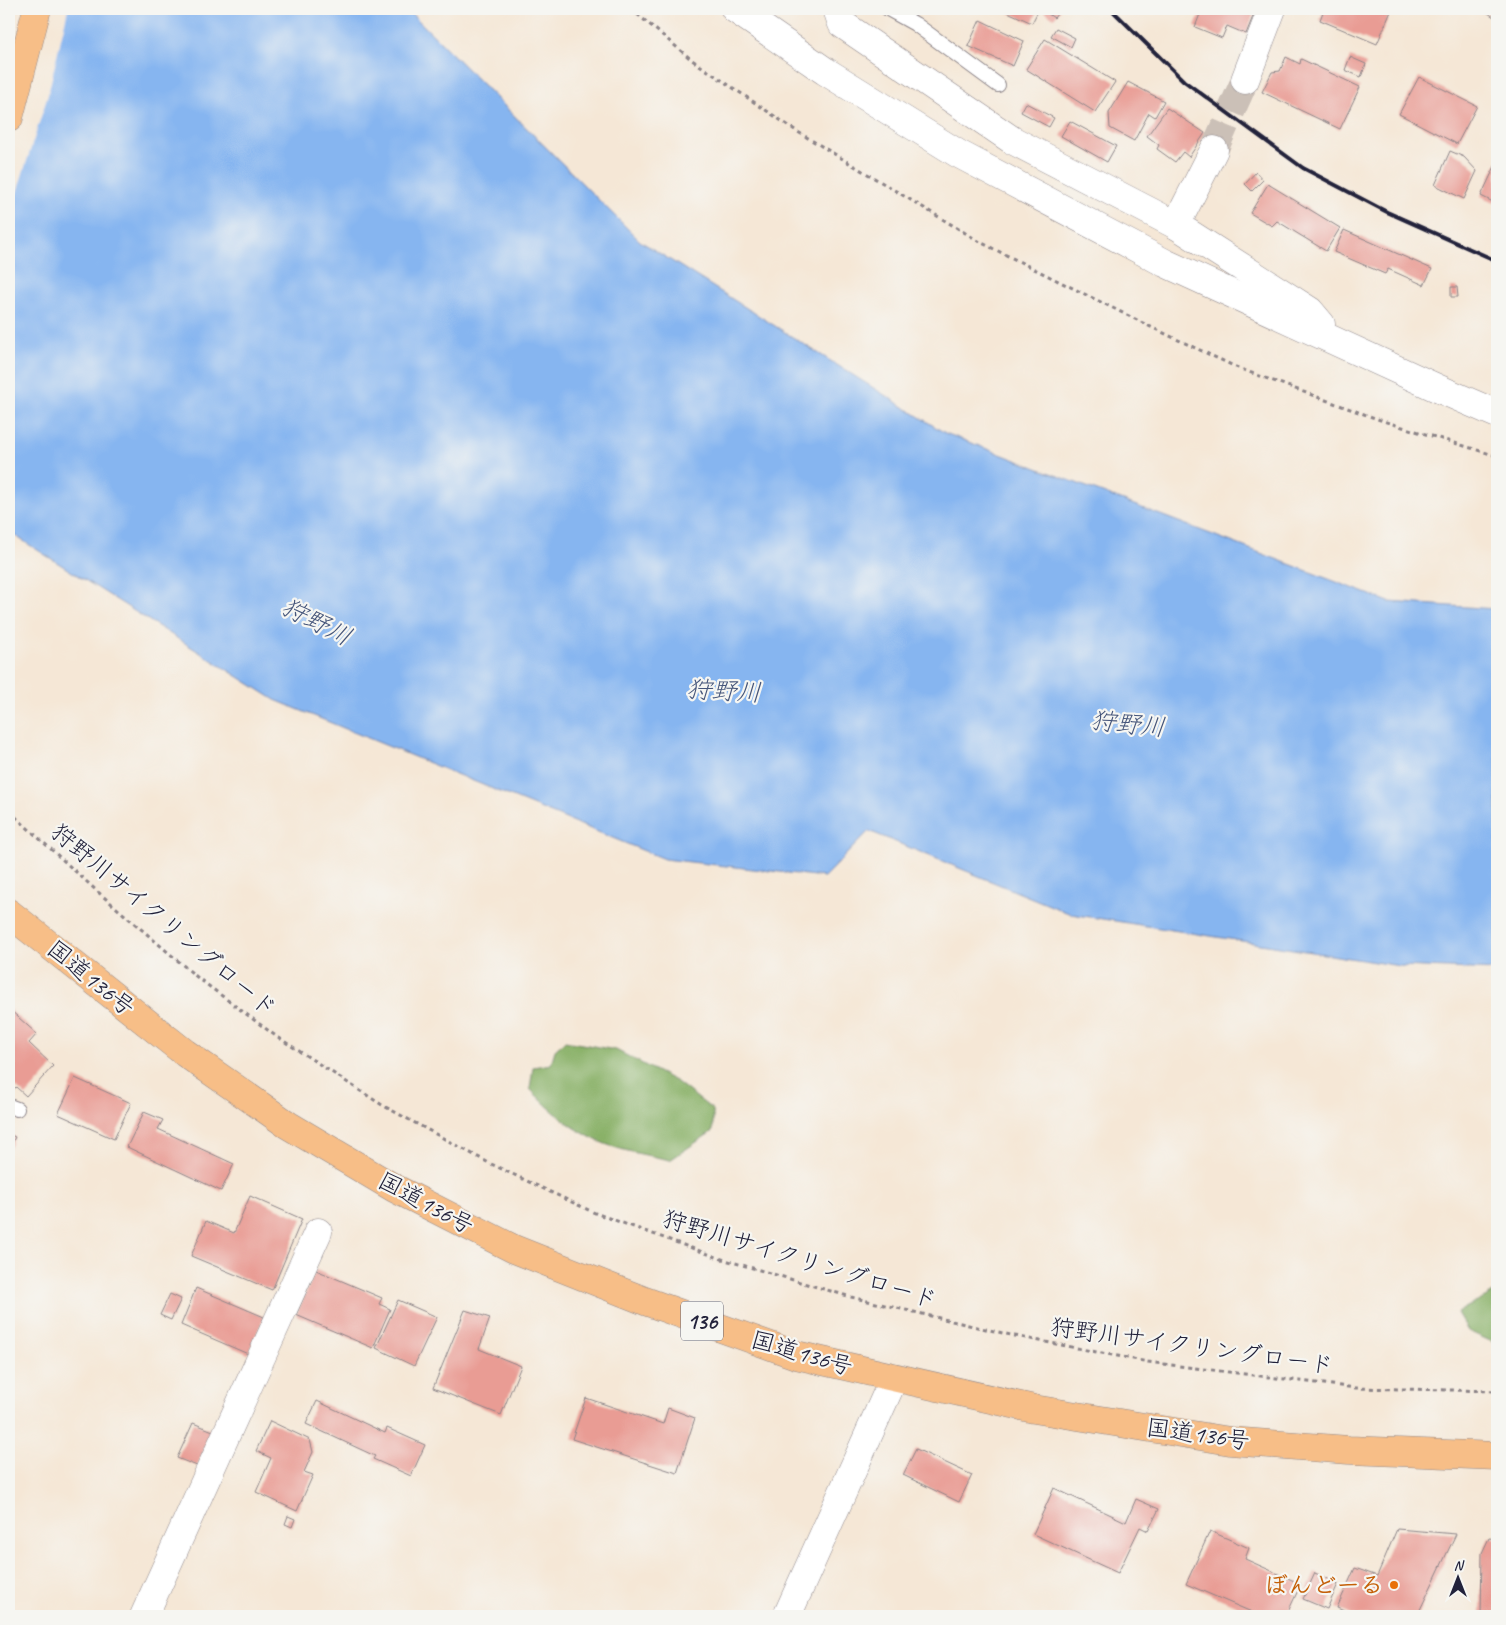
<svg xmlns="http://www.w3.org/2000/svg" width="1506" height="1625" font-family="Caveat,'Klee One',sans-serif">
	<rect width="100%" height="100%" fill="#f6f6f2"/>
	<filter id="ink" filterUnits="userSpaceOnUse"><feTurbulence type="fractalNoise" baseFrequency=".02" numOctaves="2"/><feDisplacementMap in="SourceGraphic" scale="10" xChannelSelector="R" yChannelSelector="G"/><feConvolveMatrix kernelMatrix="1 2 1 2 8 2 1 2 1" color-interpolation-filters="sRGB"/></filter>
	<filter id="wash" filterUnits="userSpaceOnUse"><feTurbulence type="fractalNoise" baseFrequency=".0096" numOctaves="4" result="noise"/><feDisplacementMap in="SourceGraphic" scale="20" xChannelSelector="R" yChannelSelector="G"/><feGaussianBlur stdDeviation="1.12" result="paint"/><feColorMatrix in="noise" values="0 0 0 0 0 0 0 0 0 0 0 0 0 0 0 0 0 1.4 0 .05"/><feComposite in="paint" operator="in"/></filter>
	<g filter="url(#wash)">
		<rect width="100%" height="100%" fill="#f5e7d6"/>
		<g fill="#88b066" stroke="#556950">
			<path d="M 565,1041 L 616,1050 L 677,1082 L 713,1110 L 713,1131 L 670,1160 C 647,1155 620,1151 598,1141 C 572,1129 550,1110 530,1089 L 533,1067 L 551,1064 L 555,1050 Z"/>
			<path d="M 1497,1290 L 1497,1344 L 1468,1331 L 1457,1313 C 1470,1304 1485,1300 1497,1290 Z"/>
		</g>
		<path fill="#86b5f0" stroke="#546c96" d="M 9,9 L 407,9 L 640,241 L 945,433 L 1389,602 L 1497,609 L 1497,970 L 1400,966 L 1071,914 L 869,831 L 824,877 L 664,859 L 275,700 L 9,532 Z"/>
		<path fill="#f5e7d6" d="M 9,9 L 68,9 L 48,95 L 9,217 Z"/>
		<g id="blocks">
			<g fill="#e99c94">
				<path d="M 1001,9 L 1039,9 L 1032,23 Z"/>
				<path d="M 1045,9 L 1061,9 L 1054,18 L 1044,11 Z"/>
				<path d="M 1202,9 L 1256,9 L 1246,34 L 1227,26 L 1222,38 L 1195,27 Z"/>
				<path d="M 1324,9 L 1392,9 L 1377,44 L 1320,20 Z"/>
				<path d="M 1487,9 L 1497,9 L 1497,19 L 1485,11 Z"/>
				<path d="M 980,20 L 1024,41 L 1013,66 L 968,46 Z"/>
				<path d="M 1056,28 L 1075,38 L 1071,47 L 1051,36 Z"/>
				<path d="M 1045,39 L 1115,82 L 1095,112 L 1026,69 Z"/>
				<path d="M 1286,57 L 1300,64 L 1301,59 L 1360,87 L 1340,129 L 1262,92 L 1272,72 L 1280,71 Z"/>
				<path d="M 1350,57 L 1366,64 L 1361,77 L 1345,70 Z"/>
				<path d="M 1419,77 L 1477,106 L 1457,144 L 1399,114 Z"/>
				<path d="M 1128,82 L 1164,101 L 1155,117 L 1149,113 L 1134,141 L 1110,128 L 1109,113 Z"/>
				<path d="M 1026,103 L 1054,118 L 1049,127 L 1021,112 Z"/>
				<path d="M 1167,108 L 1205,133 L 1189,157 L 1183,152 L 1175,162 L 1157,149 L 1159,145 L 1147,136 Z"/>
				<path d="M 1070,121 L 1116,146 L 1107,162 L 1061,136 Z"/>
				<path d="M 1450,151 L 1464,157 L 1477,171 L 1464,199 L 1435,185 Z"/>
				<path d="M 1497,162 L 1497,204 L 1481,196 Z"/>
				<path d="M 1256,172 L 1263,180 L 1252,191 L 1245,184 Z"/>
				<path d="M 1268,184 L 1340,228 L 1326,251 L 1277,221 L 1272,226 L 1250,213 Z"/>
				<path d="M 1344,230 L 1432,269 L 1424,285 L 1388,269 L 1385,274 L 1334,252 Z"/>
				<path d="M 1451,287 L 1457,287 L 1458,297 L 1451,297 Z"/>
				<path d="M 9,1009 L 37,1034 L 29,1043 L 53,1066 L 26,1096 L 16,1087 L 11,1092 L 9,1091 Z"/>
				<path d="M 75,1078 L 131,1103 L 114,1139 L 58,1114 Z"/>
				<path d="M 144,1112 L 163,1120 L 158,1129 L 234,1164 L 221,1191 L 127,1147 Z"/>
				<path d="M 9,1134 L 15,1137 L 9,1150 Z"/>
				<path d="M 250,1196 L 302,1219 L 272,1290 L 191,1256 L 206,1221 L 234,1233 Z"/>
				<path d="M 316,1270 L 382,1298 L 379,1304 L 390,1309 L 373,1348 L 296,1315 Z"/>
				<path d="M 196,1288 L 264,1317 L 248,1354 L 181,1325 Z"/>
				<path d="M 170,1294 L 181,1299 L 171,1320 L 160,1315 Z"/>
				<path d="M 398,1300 L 437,1317 L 414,1366 L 376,1348 Z"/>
				<path d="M 465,1310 L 490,1318 L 479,1349 L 521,1366 L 501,1415 L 433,1388 Z"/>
				<path d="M 586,1398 L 663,1424 L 668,1408 L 695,1418 L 677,1473 L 572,1439 Z"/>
				<path d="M 317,1401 L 385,1433 L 387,1428 L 425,1445 L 411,1476 L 373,1459 L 375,1456 L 306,1424 Z"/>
				<path d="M 270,1421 L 310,1440 L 313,1452 L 304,1472 L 313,1475 L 297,1511 L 256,1492 L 271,1458 L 256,1451 Z"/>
				<path d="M 193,1423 L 213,1431 L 197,1466 L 177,1458 Z"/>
				<path d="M 916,1449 L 972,1475 L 959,1502 L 903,1475 Z"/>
				<path d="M 1054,1488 L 1126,1522 L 1136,1499 L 1159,1509 L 1148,1531 L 1140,1527 L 1118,1573 L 1033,1534 Z"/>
				<path d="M 288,1516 L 295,1519 L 292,1527 L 285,1524 Z"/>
				<path d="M 1397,1529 L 1456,1534 L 1417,1616 L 1356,1616 L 1337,1608 L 1355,1568 L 1377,1576 Z"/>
				<path d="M 1210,1531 L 1249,1548 L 1245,1559 L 1301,1584 L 1286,1616 L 1261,1616 L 1186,1584 Z"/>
				<path d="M 1489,1538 L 1497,1539 L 1497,1616 L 1481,1616 L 1482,1553 Z"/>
				<path d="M 1315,1573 L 1338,1584 L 1327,1609 L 1303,1599 Z"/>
			</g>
		</g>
	</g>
	<g filter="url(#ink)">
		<use href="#blocks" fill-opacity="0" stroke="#8c8488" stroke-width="1"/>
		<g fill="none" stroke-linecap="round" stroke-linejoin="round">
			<path stroke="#cbc0b7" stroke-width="28" stroke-dasharray="28 14" stroke-linecap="butt" d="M 1214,150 L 1245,80"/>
			<defs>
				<g id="service">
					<path d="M 888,9 L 915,24 L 998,85"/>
					<path d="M 9,1106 L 17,1109"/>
				</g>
				<g id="minor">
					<path d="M 735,9 L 825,71 L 957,153 L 1165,263 L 1437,388 L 1497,414"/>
					<path d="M 837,9 L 842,24 L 1012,140 L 1176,225"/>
					<path d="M 1245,80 L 1272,9"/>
					<path d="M 1214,150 L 1176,225 L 1310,311 L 1321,324"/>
					<path d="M 144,1616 L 318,1232"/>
					<path d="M 787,1616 L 894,1378"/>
				</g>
				<path id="trunk" d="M 9,913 L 185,1053 L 288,1125 L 394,1188 L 514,1249 L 645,1301 L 796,1355 L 1034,1409 L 1230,1441 L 1349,1450 L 1497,1456"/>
				<path id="motorway" d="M 9,118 L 37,9"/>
			</defs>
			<use href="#service" stroke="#8c8488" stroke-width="16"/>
			<use href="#minor" stroke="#8c8488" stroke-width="29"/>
			<use href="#trunk" stroke="#8c8488" stroke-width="29"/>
			<use href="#motorway" stroke="#8c8488" stroke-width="29"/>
			<g stroke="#8c8488" stroke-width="3" stroke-dasharray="4 4" stroke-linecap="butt">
				<path d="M 631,9 L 692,60 L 798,132 L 982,243 L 1153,328 L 1238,368 L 1383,421 L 1497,456"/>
				<path d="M 9,811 L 98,892 L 198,978 L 273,1034 L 382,1105 L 489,1163 L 595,1213 L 722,1259 L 851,1297 L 1015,1336 L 1148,1362 L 1356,1388 L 1497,1391"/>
			</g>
			<use href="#service" stroke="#fff" stroke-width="14"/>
			<use href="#minor" stroke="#fff" stroke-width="28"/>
			<use href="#trunk" stroke="#f7be87" stroke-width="28"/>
			<use href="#motorway" stroke="#f7be87" stroke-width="28"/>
			<path stroke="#22223b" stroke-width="4" d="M 1111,9 L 1184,81 L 1303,168 L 1387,212 L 1497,261"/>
		</g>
	</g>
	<circle fill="#e8710a" stroke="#f6f6f2" stroke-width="2" cx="1394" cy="1585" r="5"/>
	<g text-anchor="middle" stroke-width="4.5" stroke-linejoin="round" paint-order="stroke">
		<rect fill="#f6f6f2" stroke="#626272" stroke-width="1" x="681" y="1301.5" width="42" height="39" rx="4"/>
		<g font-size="22" font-weight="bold" fill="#22223b">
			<text x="702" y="1329">136</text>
		</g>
		<g font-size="24" fill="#22223b" stroke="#f6f6f2">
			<text transform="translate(164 920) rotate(40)" y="8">狩野川サイクリングロード</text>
			<text transform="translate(91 978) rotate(39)" y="8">国道136号</text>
			<text transform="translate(426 1203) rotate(28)" y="8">国道136号</text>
			<text transform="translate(800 1259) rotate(17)" y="8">狩野川サイクリングロード</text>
			<text transform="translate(1192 1346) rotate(8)" y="8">狩野川サイクリングロード</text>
			<text transform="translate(802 1353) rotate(16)" y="8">国道136号</text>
			<text transform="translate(1198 1434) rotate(8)" y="8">国道136号</text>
		</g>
		<g font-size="24" font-weight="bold" fill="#c56008" stroke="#f6f6f2" text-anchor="end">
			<text x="1384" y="1593">ぼんどーる</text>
		</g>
		<g font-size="25" font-style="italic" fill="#45557a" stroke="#f6f6f2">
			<text transform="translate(317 621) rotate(27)" y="9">狩野川</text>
			<text transform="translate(724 690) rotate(3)" y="9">狩野川</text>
			<text transform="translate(1128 723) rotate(6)" y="9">狩野川</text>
		</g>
	</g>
	<rect width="1506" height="1625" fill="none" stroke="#f6f6f2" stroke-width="30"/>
	<g transform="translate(1458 1578)" stroke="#f6f6f2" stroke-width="4" paint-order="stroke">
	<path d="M0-4L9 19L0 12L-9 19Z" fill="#22223b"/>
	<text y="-8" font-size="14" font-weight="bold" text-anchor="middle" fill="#22223b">N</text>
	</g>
</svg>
